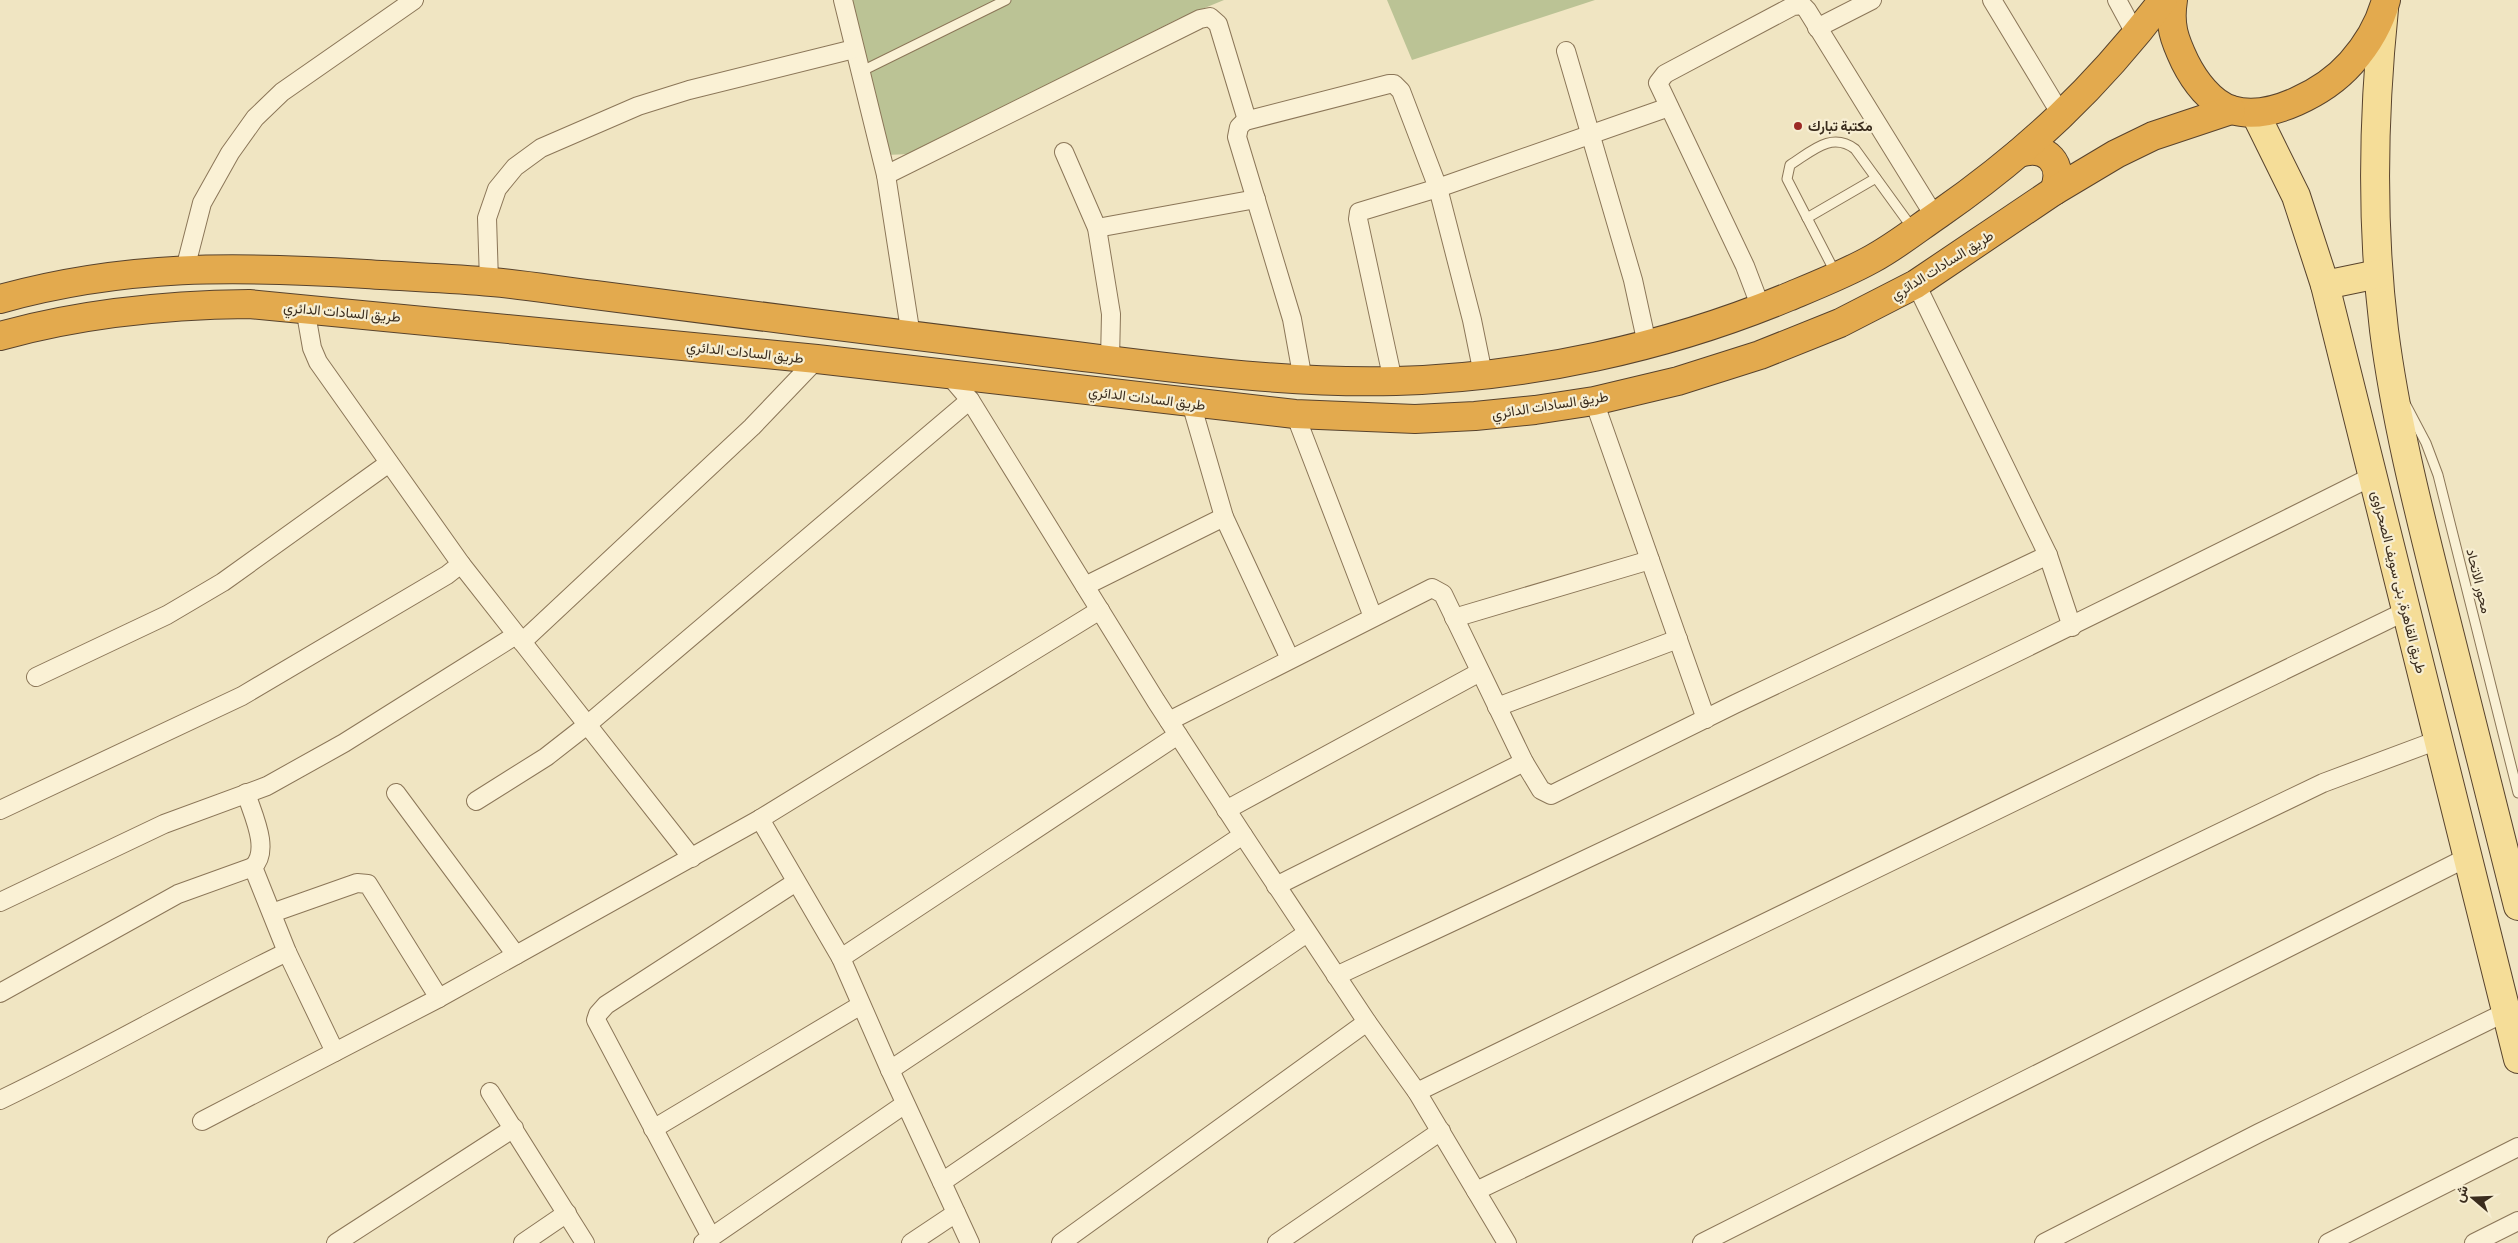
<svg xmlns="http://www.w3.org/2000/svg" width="2518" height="1243" font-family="Bitter,Vazirmatn,serif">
	<rect width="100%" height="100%" fill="#f0e5c2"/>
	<g fill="#bbc395">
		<path d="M 848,0 L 1224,0 L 1178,19 L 912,154 L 885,155 Z"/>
		<path d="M 1387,0 L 1595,0 L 1412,60 Z"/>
	</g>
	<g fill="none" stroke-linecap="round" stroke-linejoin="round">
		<defs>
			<g id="lane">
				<path d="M 860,72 L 1006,0"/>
				<path d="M 1807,218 L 1876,178"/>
				<path d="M 1836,274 L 1787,179 L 1790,165 C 1811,152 1831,131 1855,149 L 1913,229"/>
				<path d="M 2406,405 L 2426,443 L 2438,475 L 2518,793"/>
			</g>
			<g id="street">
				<path d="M 843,0 L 886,175 L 911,336"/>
				<path d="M 1992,0 L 2062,116"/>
				<path d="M 2117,0 L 2136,35"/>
				<path d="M 1817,28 L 1872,0"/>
				<path d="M 1566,51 L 1633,280 L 1647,344"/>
				<path d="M 1064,152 L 1097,228 L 1111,314 L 1110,360"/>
				<path d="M 886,175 L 1200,19 L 1210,17 L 1218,24 L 1247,120"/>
				<path d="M 1097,228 L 1256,199"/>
				<path d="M 185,269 L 202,203 L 230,153 L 255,118 L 282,92 L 414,0"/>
				<path d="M 489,281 L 487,218 L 497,189 L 515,167 L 541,148 L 638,106 L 689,90 L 854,49"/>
				<path d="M 1916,284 L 2048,555 L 2072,627"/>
				<path d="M 1761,308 L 1745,266 L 1658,83 L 1665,74 L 1793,6 L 1802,5 L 1807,10 L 1935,217"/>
				<path d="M 948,374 L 970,400 L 1156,701 L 1243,835 L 1367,1022 L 1417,1092 L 1507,1243"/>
				<path d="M 1303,380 L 1292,319 L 1237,137 L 1239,127 L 1245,121 L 1389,84 L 1394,84 L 1401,91 L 1438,188 L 1472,320 L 1483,374"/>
				<path d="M 1393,381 L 1358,219 L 1359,212 L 1438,188 L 1669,107"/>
				<path d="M 1594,401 L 1706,719"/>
				<path d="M 1191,403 L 1224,517 L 1290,659"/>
				<path d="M 1295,414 L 1373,617"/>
				<path d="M 461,564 L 692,858"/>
				<path d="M 1085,586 L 1224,517"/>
				<path d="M 1454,618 L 1650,560"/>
				<path d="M 522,642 L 752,427 L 817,359"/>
				<path d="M 36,677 L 167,615 L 223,582 L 389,463"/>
				<path d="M 1497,707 L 1678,639"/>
				<path d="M 1169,721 L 1432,588 L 1443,594 L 1524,762 L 1541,790 L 1551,795 L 1735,704 L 2048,555"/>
				<path d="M 246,793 C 252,813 271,850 253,867 L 287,952 L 335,1052"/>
				<path d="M 396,793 L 516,955"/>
				<path d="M 476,801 L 546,757 L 587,725 L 970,400"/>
				<path d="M 0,810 L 242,696 L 447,575 L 461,564 L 318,362 L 312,348 L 305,308"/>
				<path d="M 1226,810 L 1480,672"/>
				<path d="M 760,819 L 841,958 L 890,1070 L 970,1243"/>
				<path d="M 1276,886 L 1524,762"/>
				<path d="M 0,902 L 164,824 L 267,786 L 344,743 L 516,635"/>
				<path d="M 272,913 L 357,883 L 368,884 L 439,998"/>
				<path d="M 841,958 L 1178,735"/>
				<path d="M 1336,976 C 1684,815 2030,648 2373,476"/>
				<path d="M 0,993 L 178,894 L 253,867"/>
				<path d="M 890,1070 L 1243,835"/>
				<path d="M 490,1092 L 585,1243"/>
				<path d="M 1417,1092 L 2406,611"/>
				<path d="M 0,1100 C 97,1054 190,999 287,952"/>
				<path d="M 202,1121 L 439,998 L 760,819 L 1100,610"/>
				<path d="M 653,1129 L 861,1005"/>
				<path d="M 942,1182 L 1307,933"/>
				<path d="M 1476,1191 L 2323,783 L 2438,740"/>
				<path d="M 711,1237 L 596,1020 L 598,1014 L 606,1005 L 796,882"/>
				<path d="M 336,1243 L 514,1128"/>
				<path d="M 523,1243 L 567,1213"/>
				<path d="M 703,1243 L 905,1104"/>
				<path d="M 911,1243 L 956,1213"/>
				<path d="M 1061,1243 L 1367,1022"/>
				<path d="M 1277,1243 L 1441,1131"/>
				<path d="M 1702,1243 L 2468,857"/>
				<path d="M 2044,1243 L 2259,1133 L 2506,1012"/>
				<path d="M 2328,1243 L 2518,1147"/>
				<path d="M 2474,1243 L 2518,1221"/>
			</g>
			<g id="primary">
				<path d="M 2384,9 C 2373,116 2371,223 2384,330 C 2396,424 2420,516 2443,608 C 2468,707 2493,807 2518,906"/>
				<path d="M 2255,113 L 2296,196 L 2325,285 L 2518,1059"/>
				<path d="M 2325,285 L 2378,274"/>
			</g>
			<g id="highway">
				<path d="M 2173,0 C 2169,25 2174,39 2185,62 C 2194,80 2211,104 2232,110 C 2270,122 2326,91 2351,63 C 2367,45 2380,23 2386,0"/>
				<path d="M 2019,153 C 2047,144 2065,164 2054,191"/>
				<path d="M 0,299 C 126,264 237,266 366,274 C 408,277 450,278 492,282 C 526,285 561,291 595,295 C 747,315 900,334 1052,353 C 1166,367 1281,384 1396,381 C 1530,377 1665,348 1788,297 C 1817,285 1845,274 1872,259 C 1896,246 1917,229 1939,214 C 2028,152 2097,87 2163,0"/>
				<path d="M 0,336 C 82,313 164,305 249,304 L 817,359 L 1295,414 L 1415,419 L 1475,416 L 1535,410 L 1594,401 L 1678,381 L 1760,355 L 1840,323 L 1916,284 L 2054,191 L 2116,154 L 2153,136 L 2231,110"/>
			</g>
		</defs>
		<use href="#lane" stroke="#8b7658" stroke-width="11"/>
		<use href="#street" stroke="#8b7658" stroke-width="20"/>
		<use href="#primary" stroke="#58432d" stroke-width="30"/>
		<use href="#highway" stroke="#58432d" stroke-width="30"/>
		<use href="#lane" stroke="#faf1d5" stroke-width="9"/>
		<use href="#street" stroke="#faf1d5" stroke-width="18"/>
		<use href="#primary" stroke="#f5dd98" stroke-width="28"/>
		<use href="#highway" stroke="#e3aa4e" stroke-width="28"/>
	</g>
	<circle fill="#9c2b25" stroke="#f7eed2" stroke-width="2" cx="1798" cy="126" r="5"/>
	<g text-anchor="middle" stroke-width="4.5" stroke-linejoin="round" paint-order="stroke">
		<g font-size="14" font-weight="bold" fill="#3a2c1d" stroke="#f7eed2" text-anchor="start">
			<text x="1808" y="131">مكتبة تبارك</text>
		</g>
		<g font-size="14" fill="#3a2c1d" stroke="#f7eed2">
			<text transform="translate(1942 265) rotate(-32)" y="5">طريق السادات الدائري</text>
			<text transform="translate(342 312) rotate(5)" y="5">طريق السادات الدائري</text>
			<text transform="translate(745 352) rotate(6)" y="5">طريق السادات الدائري</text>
			<text transform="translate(1147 398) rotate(7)" y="5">طريق السادات الدائري</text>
			<text transform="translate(1550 405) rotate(-9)" y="5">طريق السادات الدائري</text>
			<text transform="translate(2479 581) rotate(76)" y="5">محور الاتحاد</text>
			<text transform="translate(2399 582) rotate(76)" y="5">طريق القاهرة, بنى سويف الصحراوى</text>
		</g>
	</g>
	<g transform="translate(2473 1198) rotate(289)" stroke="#f7eed2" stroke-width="4" paint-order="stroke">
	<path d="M0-4L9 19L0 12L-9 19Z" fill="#3a2c1d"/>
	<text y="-8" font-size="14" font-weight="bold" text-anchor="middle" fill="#3a2c1d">ش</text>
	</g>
</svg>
